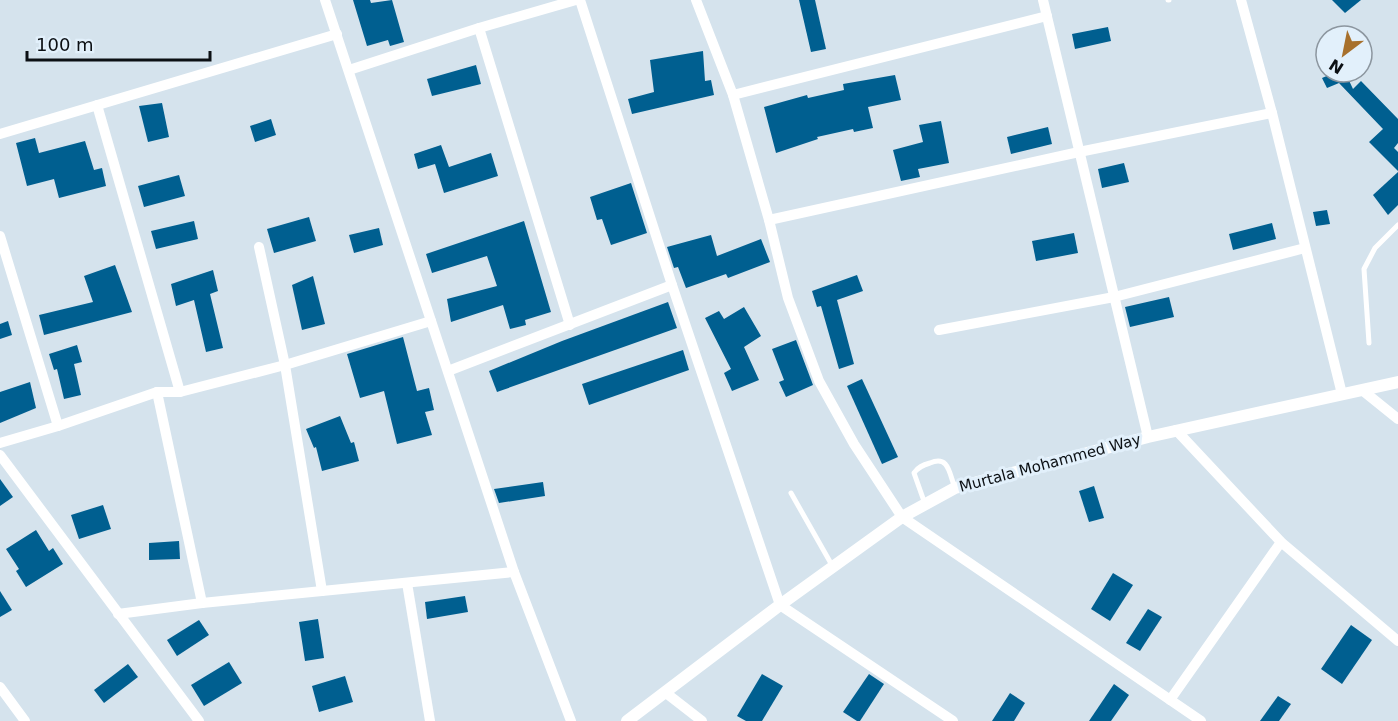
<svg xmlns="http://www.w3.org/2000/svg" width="1398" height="721" font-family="'DejaVu Sans',sans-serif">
	<rect width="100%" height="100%" fill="#d5e3ed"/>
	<g fill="#005f90">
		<path d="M 353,0 L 370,0 L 371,3 L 392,0 L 404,42 L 390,46 L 388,40 L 367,46 Z"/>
		<path d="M 799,0 L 815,0 L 826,49 L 811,52 Z"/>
		<path d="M 1332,0 L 1361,0 L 1345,13 Z"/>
		<path d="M 1108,27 L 1111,41 L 1075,49 L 1072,34 Z"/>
		<path d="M 703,51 L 705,81 L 711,80 L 714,95 L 632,114 L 628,99 L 654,92 L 650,60 Z"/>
		<path d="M 476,65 L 481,84 L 432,96 L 427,79 Z"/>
		<path d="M 1336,72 L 1345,72 L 1353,89 L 1361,81 L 1398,119 L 1398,143 L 1394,148 L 1398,152 L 1398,171 L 1369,142 L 1383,129 L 1339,83 L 1327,88 L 1322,78 Z"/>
		<path d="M 895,75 L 901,100 L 868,107 L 873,128 L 854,132 L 853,129 L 817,137 L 818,139 L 776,153 L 764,107 L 807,95 L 808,98 L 844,90 L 843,84 Z"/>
		<path d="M 162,103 L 169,137 L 148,142 L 139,106 Z"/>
		<path d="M 271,119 L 276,135 L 255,142 L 250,126 Z"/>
		<path d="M 941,121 L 949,163 L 918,169 L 920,177 L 901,181 L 893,150 L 923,142 L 919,125 Z"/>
		<path d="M 1048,127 L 1052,144 L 1011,154 L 1007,137 Z"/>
		<path d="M 35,138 L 39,153 L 85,141 L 94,170 L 102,168 L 106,186 L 59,198 L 54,179 L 27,186 L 16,143 Z"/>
		<path d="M 441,145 L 449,167 L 491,153 L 498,176 L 444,193 L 435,164 L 418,169 L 414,154 Z"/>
		<path d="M 1124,163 L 1129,182 L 1102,188 L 1098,169 Z"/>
		<path d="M 1398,172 L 1398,205 L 1388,215 L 1373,195 Z"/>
		<path d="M 179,175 L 185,196 L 144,207 L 138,186 Z"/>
		<path d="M 631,183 L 647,233 L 611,245 L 602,219 L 597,220 L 590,197 Z"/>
		<path d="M 1327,210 L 1330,224 L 1316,226 L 1313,212 Z"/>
		<path d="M 309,217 L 316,241 L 274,253 L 267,229 Z"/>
		<path d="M 194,221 L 198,239 L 156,249 L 151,231 Z"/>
		<path d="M 524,221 L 551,312 L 525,320 L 526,325 L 510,329 L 503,305 L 451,322 L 447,299 L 497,286 L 487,256 L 432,273 L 426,254 Z"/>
		<path d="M 1272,223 L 1276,239 L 1233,250 L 1229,234 Z"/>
		<path d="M 379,228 L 383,245 L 354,253 L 349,235 Z"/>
		<path d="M 1074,233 L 1078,253 L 1036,261 L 1032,241 Z"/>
		<path d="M 711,235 L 717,256 L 761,239 L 770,262 L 728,278 L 726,274 L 686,288 L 678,267 L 674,268 L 667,247 Z"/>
		<path d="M 115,265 L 132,312 L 44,335 L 39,315 L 93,302 L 84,276 Z"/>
		<path d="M 213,270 L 218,291 L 210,294 L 223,348 L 206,352 L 194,300 L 176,306 L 171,284 Z"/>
		<path d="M 857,275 L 863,291 L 837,300 L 854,364 L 839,369 L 821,306 L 817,307 L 812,291 Z"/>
		<path d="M 313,276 L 325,324 L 302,330 L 292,285 Z"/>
		<path d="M 1169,297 L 1174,317 L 1130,327 L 1125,307 Z"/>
		<path d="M 668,302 L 677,328 L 497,392 L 489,371 L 562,341 Z"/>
		<path d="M 744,307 L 761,336 L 744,347 L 759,380 L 732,391 L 724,373 L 731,369 L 705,318 L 719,311 L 724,319 Z"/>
		<path d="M 8,321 L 12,335 L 0,339 L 0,324 Z"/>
		<path d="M 403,337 L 417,391 L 429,388 L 434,410 L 425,412 L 432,435 L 397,444 L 384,391 L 360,398 L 347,354 Z"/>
		<path d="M 796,340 L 813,385 L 786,397 L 779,382 L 784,380 L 772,349 Z"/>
		<path d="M 77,345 L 82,362 L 74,364 L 81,395 L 64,399 L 57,369 L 54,370 L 49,354 Z"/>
		<path d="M 683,350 L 689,370 L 589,405 L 582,384 Z"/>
		<path d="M 862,379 L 898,457 L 882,464 L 847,386 Z"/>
		<path d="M 30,382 L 36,408 L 0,423 L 0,392 Z"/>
		<path d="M 340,416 L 351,443 L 354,442 L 359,461 L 322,471 L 316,447 L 314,448 L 306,429 Z"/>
		<path d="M 0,479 L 13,497 L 0,506 Z"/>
		<path d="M 543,482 L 545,496 L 499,503 L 494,489 Z"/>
		<path d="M 1094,486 L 1104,518 L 1089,522 L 1079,491 Z"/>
		<path d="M 103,505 L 111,529 L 79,539 L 71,515 Z"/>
		<path d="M 36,530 L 49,551 L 53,548 L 63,564 L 26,587 L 16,571 L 19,569 L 6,549 Z"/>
		<path d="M 179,541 L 180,559 L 149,560 L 149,543 Z"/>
		<path d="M 1113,573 L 1133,585 L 1110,621 L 1091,609 Z"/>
		<path d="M 0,591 L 12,610 L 0,617 Z"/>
		<path d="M 465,596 L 468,612 L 427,619 L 425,602 Z"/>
		<path d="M 1148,609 L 1162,617 L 1140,651 L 1126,643 Z"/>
		<path d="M 318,619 L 324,658 L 305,661 L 299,622 Z"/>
		<path d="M 199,620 L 209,635 L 177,656 L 167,640 Z"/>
		<path d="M 1351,625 L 1372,640 L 1342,684 L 1321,669 Z"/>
		<path d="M 229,662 L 242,683 L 204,706 L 191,685 Z"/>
		<path d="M 128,664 L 138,677 L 104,703 L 94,690 Z"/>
		<path d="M 762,674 L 783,686 L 762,721 L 746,721 L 737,716 Z"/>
		<path d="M 869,674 L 884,684 L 860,721 L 857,721 L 843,712 Z"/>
		<path d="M 345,676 L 353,702 L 319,712 L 312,686 Z"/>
		<path d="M 1114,684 L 1129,695 L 1111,721 L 1089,721 Z"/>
		<path d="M 1010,693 L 1025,703 L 1014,721 L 992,721 Z"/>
		<path d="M 1278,696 L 1291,704 L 1279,721 L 1260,721 Z"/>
	</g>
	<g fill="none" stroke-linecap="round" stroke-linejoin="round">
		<g stroke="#fff" stroke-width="5">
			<path d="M 1168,0 L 1169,0"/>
			<path d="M 1369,343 L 1364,269 L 1375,248 L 1398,225"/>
			<path d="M 791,493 L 833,567"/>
			<path d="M 925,504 L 914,473 C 918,467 923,465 930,463 C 949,455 949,473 955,488"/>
		</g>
		<g stroke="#fff" stroke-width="10">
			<path d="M 325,0 L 514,572 L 571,721"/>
			<path d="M 580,0 L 672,285 L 780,605 L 953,721"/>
			<path d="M 696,0 L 733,95 L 769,220 L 788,298 L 819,381 L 854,444 L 902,517 L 1201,721"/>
			<path d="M 1043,0 L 1148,437"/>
			<path d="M 1241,0 L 1272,113 L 1342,394"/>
			<path d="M 479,28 L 570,325"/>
			<path d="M 349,70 L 479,28 L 576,0"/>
			<path d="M 733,95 L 1047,16"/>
			<path d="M 97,105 L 180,392"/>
			<path d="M 0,134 L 337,34"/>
			<path d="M 769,220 L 1079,152 L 1272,113"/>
			<path d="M 0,236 L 58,426"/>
			<path d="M 259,247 L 285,365 L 322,591"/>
			<path d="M 939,330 L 1114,297 L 1305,248"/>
			<path d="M 448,371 L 672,285"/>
			<path d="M 1362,390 L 1398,419"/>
			<path d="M 157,392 L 202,603"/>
			<path d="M 1176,430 L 1281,542 L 1398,641"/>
			<path d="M 0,443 L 58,426 L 157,392 L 180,392 L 285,365 L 431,321"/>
			<path d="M 0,455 L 199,721"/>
			<path d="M 407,583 L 430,721"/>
			<path d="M 118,614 L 202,603 L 514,572"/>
			<path d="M 0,687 L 25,721"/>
			<path d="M 666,693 L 702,721"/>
			<path d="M 1170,700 L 1281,542"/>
		</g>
		<path stroke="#fff" stroke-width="12" d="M 627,721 L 780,605 L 902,517 L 955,488 L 1148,437 L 1398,382"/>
	</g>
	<g text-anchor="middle" stroke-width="6" stroke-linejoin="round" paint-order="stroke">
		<g font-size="15" fill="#0c1014" stroke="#e2f0fb">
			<text transform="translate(1050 463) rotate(-15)" y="5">Murtala Mohammed Way</text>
		</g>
	</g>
	<g transform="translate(1344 54) rotate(212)"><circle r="28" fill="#e2f0fb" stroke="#8c969f" stroke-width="1.5"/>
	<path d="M0-4.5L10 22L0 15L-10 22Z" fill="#a7702c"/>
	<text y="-9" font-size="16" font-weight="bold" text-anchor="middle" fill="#0c1014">N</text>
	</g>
	<path d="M27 51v9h183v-9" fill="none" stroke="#0c1014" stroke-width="3"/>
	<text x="36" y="51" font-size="18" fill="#0c1014" stroke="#e2f0fb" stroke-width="4.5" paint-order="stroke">100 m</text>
</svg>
